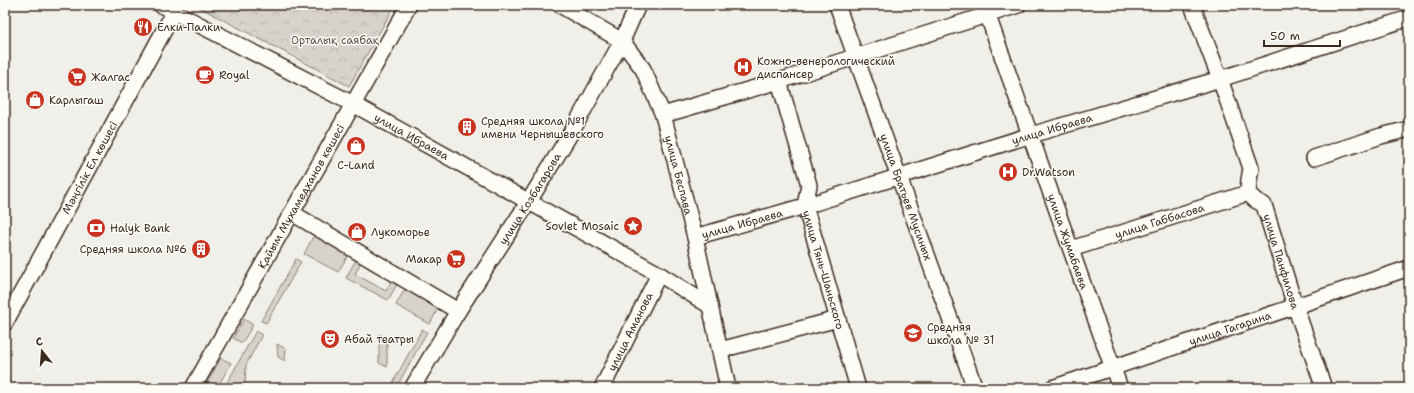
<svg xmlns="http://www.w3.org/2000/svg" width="1414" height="393" font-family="'Shantell Sans',sans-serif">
	<defs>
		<pattern id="park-crowns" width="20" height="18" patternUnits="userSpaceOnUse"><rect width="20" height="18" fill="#d7d2cc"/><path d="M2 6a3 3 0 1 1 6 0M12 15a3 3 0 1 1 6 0" fill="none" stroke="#b9b4af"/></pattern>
	</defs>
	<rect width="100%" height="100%" fill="#f1efea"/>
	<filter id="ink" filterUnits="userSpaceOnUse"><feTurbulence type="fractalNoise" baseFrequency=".025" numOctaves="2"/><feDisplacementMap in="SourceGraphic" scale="8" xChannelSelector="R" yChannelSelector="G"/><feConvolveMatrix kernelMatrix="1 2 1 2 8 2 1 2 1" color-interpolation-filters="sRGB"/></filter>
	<g filter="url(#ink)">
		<g fill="#d7d2cc" stroke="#897e75">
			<path d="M 315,233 L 350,252 L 338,272 L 304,254 Z"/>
			<path d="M 358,256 L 362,260 L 355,274 L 386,291 L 394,276 L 400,279 L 388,300 L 346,278 Z"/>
			<path d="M 296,259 L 301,262 L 266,323 L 261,321 Z"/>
			<path d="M 407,285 L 441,303 L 430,324 L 396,305 Z"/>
			<path d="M 244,319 L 253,325 L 242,343 L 233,338 Z"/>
			<path d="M 422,329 L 427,332 L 396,388 L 390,388 Z"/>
			<path d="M 256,331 L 262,335 L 246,365 L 245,388 L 224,388 Z"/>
			<path d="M 379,334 L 387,338 L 387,367 L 379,363 Z"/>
			<path d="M 277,344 L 286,349 L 285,361 L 278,357 Z"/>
			<path d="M 221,358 L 231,363 L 217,388 L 204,388 Z"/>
		</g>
		<path fill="url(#park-crowns)" stroke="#897e75" d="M 195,5 L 395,5 L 349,86 Z"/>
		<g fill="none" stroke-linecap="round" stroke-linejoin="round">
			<defs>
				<g id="minor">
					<path id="s1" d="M 161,5 L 353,104 L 659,274 L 710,306"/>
					<path id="s2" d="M 560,5 L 622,41 L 643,69 L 663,115 L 695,237 L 728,388"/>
					<path id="s3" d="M 837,5 L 975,388"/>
					<path id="s4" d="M 984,5 L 1120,388"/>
					<path id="s5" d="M 1192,5 L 1220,79 L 1251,168 L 1249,180 L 1248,193 L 1255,200 L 1264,205 L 1295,306 L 1324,388"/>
					<path id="s6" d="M 779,81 L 809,185 L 805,206 L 858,388"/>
					<path d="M 663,115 L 779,81 L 1018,5"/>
					<path d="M 1314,158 L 1381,136 L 1409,129"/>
					<path d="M 292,213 L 458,311"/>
					<path id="s7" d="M 695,237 L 805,206 L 1031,135 L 1220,79 L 1409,18"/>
					<path id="s8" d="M 1071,249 L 1248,193"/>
					<path id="s9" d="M 5,323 L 174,12"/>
					<path d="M 720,350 L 838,319"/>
					<path id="s10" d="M 193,388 L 409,5"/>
					<path id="s11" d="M 412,388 L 458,311 L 529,201 L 572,131 L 622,41 L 638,5"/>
					<path id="s12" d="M 602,388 L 659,274"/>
					<path id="s13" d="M 1052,388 L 1409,268"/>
				</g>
			</defs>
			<use href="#minor" stroke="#3b2a1e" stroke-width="18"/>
			<use href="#minor" stroke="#fdfcf7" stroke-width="15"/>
		</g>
	</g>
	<defs>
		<symbol id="restaurant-disc" viewBox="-11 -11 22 22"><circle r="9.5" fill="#c8321e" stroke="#fdfcf7"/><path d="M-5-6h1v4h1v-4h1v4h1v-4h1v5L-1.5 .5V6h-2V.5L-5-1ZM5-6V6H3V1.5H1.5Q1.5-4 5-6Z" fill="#fff"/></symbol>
		<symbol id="hospital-disc" viewBox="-11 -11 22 22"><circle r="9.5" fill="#c8321e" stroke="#fdfcf7"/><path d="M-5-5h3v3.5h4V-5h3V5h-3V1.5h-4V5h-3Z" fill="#fff"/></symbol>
		<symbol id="cafe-disc" viewBox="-11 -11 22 22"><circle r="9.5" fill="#c8321e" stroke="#fdfcf7"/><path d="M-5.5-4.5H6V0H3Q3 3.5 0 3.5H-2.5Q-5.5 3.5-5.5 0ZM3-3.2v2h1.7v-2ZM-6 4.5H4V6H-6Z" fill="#fff"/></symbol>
		<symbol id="supermarket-disc" viewBox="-11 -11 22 22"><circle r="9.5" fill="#c8321e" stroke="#fdfcf7"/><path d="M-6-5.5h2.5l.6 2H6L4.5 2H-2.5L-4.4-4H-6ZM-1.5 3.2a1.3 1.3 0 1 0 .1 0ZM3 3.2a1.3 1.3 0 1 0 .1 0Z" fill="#fff"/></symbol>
		<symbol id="shop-disc" viewBox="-11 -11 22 22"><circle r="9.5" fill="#c8321e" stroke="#fdfcf7"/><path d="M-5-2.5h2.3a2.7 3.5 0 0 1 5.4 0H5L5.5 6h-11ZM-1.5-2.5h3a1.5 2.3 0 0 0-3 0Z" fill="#fff"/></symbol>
		<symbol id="building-disc" viewBox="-11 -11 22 22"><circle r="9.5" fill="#c8321e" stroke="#fdfcf7"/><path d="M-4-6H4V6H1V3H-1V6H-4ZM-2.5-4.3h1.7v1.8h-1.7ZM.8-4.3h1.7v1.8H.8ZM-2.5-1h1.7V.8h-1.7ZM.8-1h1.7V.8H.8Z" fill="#fff"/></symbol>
		<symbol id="sight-disc" viewBox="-11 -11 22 22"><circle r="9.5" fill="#c8321e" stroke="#fdfcf7"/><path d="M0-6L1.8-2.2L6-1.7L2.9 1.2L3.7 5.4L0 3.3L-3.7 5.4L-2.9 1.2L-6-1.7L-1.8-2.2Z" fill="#fff"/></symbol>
		<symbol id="bank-disc" viewBox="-11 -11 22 22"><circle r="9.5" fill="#c8321e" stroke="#fdfcf7"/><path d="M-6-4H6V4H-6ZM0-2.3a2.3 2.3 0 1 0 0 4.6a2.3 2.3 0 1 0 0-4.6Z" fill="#fff"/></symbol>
		<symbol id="school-disc" viewBox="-11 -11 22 22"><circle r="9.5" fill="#c8321e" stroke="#fdfcf7"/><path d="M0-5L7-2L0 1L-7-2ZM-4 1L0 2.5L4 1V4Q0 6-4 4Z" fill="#fff"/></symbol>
		<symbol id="theatre-disc" viewBox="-11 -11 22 22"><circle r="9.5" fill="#c8321e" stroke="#fdfcf7"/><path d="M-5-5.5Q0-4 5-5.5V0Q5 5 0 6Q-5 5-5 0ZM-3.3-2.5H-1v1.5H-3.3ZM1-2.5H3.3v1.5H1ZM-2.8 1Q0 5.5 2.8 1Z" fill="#fff"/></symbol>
	</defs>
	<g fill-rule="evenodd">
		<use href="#restaurant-disc" x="132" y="16" width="22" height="22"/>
		<use href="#hospital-disc" x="732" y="56" width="22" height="22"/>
		<use href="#cafe-disc" x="194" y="64" width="22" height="22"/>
		<use href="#supermarket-disc" x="66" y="66" width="22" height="22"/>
		<use href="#shop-disc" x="24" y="89" width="22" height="22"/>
		<use href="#building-disc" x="456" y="116" width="22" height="22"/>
		<use href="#shop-disc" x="345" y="135" width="22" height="22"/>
		<use href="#hospital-disc" x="997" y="161" width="22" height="22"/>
		<use href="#sight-disc" x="622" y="215" width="22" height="22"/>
		<use href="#bank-disc" x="85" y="217" width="22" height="22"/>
		<use href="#shop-disc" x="346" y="221" width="22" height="22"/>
		<use href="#building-disc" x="190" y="238" width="22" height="22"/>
		<use href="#supermarket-disc" x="445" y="248" width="22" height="22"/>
		<use href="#school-disc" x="902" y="322" width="22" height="22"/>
		<use href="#theatre-disc" x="319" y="328" width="22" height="22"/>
	</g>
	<g text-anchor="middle" stroke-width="3" stroke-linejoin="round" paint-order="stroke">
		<g font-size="11" fill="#3b2a1e" stroke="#fdfcf7" text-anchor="start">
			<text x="157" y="31">Елки-Палки</text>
			<text x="757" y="65">Кожно-венерологический<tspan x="757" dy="13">диспансер</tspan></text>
			<text x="219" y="79">Royal</text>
			<text x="91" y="81">Жалгас</text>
			<text x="49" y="104">Карлыгаш</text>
			<text x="481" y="125">Средняя школа №1<tspan x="481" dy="13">имени Чернышевского</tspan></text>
			<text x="356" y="169" text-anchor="middle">C-Land</text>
			<text x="1022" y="176">Dr.Watson</text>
			<text x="619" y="230" text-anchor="end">Soviet Mosaic</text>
			<text x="110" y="232">Halyk Bank</text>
			<text x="371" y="236">Лукоморье</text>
			<text x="187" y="253" text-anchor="end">Средняя школа №6</text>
			<text x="442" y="263" text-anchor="end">Макар</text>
			<text x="927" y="331">Средняя<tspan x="927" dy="13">школа № 31</tspan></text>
			<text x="344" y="343">Абай театры</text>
		</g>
		<g font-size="11" fill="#62544a" stroke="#fdfcf7">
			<text x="335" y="44">Орталық саябақ</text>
		</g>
		<g font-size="11" fill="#3b2a1e" stroke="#fdfcf7">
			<text dy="4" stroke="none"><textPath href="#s7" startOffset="373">улица Ибраева</textPath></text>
			<text dy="4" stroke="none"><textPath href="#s1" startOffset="283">улица Ибраева</textPath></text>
			<text dy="4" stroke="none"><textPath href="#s9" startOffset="177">Мәңгілік Ел көшесі</textPath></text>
			<text dy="4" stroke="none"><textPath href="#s2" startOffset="219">улица Беспава</textPath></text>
			<text dy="4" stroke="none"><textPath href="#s3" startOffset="204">улица Братьев Мусиных</textPath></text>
			<text dy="4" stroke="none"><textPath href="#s10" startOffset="220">Қайым Мұхамедханов көшесі</textPath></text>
			<text dy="4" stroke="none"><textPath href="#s11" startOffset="223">улица Козбагарова</textPath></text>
			<text dy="4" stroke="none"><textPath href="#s8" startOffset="93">улица Габбасова</textPath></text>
			<text dy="4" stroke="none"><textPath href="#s7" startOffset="49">улица Ибраева</textPath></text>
			<text dy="4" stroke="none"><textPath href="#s4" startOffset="251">улица Жумабаева</textPath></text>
			<text dy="4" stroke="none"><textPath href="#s5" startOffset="278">улица Панфилова</textPath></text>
			<text dy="4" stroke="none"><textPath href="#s6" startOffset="196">улица Тянь-Шаньского</textPath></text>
			<text dy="4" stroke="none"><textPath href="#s13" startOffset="188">улица Гагарина</textPath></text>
			<text dy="4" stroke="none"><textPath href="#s12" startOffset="63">улица Аманова</textPath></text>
		</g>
	</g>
	<rect width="1414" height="393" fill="none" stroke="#fdfcf7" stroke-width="20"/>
	<rect x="10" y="10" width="1394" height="373" fill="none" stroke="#3b2a1e" stroke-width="1.5" filter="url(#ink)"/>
	<g transform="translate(42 351) rotate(343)" stroke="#fdfcf7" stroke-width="3" paint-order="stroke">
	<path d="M0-3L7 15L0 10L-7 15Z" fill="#3b2a1e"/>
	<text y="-6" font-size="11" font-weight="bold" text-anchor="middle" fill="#3b2a1e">С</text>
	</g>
	<path d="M1264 40v6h76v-6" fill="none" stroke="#3b2a1e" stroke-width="2"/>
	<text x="1270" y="40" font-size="12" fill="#3b2a1e" stroke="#fdfcf7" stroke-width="3" paint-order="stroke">50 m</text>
</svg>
